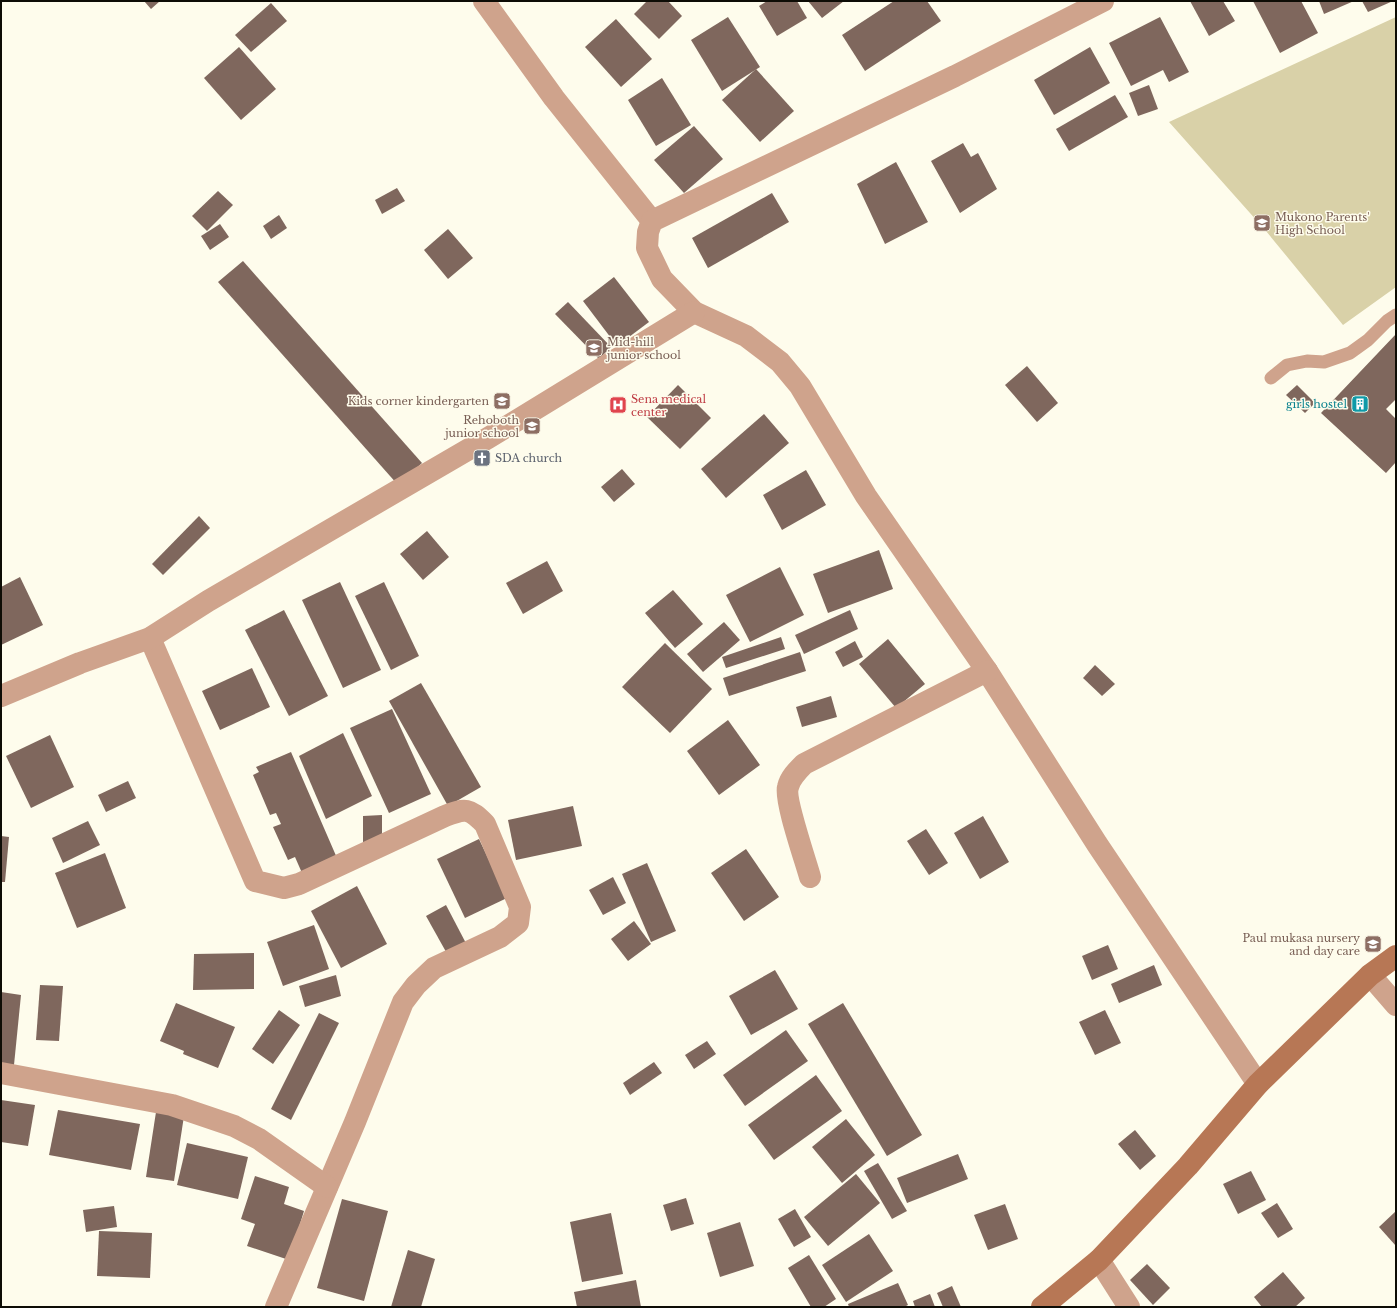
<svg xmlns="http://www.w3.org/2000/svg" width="1397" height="1308" font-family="'Libre Baskerville',serif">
	<rect width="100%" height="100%" fill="#fefcec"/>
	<path fill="#d9d1a8" d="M 1396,17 L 1396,287 L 1343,325 L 1266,231 L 1169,122 Z"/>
	<g fill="#7f675d">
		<path d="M 144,1 L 160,1 L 151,9 Z"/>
		<path d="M 647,1 L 668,1 L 682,16 L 659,39 L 634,14 Z"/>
		<path d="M 767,1 L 797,1 L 807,18 L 777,36 L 759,6 Z"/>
		<path d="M 808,1 L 844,1 L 822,18 Z"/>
		<path d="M 894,1 L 927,1 L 941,21 L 865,71 L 842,35 Z"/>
		<path d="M 1190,1 L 1223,1 L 1235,21 L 1209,36 Z"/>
		<path d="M 1253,1 L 1301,1 L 1318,33 L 1280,53 Z"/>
		<path d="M 1319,1 L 1354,1 L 1324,14 Z"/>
		<path d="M 1362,1 L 1393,1 L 1368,12 Z"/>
		<path d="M 271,3 L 287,21 L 251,52 L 235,35 Z"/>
		<path d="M 728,17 L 760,67 L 722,91 L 691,40 Z"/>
		<path d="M 1160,17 L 1189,72 L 1169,82 L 1163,70 L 1131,86 L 1109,43 Z"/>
		<path d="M 616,19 L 652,59 L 621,87 L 585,47 Z"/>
		<path d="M 239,47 L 276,89 L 241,120 L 204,78 Z"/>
		<path d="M 1090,47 L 1110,83 L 1054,115 L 1034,80 Z"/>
		<path d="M 756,69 L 794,111 L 760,142 L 722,100 Z"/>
		<path d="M 662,78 L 691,125 L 656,146 L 628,100 Z"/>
		<path d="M 1149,85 L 1158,109 L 1138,116 L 1129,93 Z"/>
		<path d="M 1115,95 L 1128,117 L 1069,151 L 1056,129 Z"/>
		<path d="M 694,126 L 723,159 L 684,193 L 654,160 Z"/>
		<path d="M 963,143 L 971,157 L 978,153 L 997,189 L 960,213 L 931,161 Z"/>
		<path d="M 896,162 L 928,222 L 885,244 L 857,184 Z"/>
		<path d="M 397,188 L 405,201 L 382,214 L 375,200 Z"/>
		<path d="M 218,191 L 233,205 L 207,231 L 192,216 Z"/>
		<path d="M 772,193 L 789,222 L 708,268 L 692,238 Z"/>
		<path d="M 279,215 L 287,228 L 271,239 L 263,226 Z"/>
		<path d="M 220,224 L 229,237 L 210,250 L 201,236 Z"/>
		<path d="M 448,229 L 473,258 L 448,279 L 424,250 Z"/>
		<path d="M 243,261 L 422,463 L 398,485 L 218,282 Z"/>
		<path d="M 614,277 L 649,322 L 617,346 L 583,301 Z"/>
		<path d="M 568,302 L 611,347 L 599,359 L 555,314 Z"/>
		<path d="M 1396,334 L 1396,399 L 1386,409 L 1396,419 L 1396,462 L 1386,473 L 1321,413 Z"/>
		<path d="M 1027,366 L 1058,403 L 1037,422 L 1005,385 Z"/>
		<path d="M 678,385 L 711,418 L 680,449 L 647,417 Z"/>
		<path d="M 1297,385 L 1315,403 L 1305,413 L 1286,395 Z"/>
		<path d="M 764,414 L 789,443 L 726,498 L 701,469 Z"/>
		<path d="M 622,469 L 635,484 L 614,502 L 601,487 Z"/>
		<path d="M 806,470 L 826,505 L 782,530 L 763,495 Z"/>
		<path d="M 199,516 L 210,528 L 163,575 L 152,564 Z"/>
		<path d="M 427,531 L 449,557 L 423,580 L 400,554 Z"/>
		<path d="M 879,550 L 893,589 L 828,613 L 813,574 Z"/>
		<path d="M 547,561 L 563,591 L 523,614 L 506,583 Z"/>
		<path d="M 780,567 L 804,615 L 750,642 L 726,595 Z"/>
		<path d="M 20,577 L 43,625 L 1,645 L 1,587 Z"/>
		<path d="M 340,582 L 381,670 L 343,688 L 302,600 Z"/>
		<path d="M 384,582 L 419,656 L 391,670 L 355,596 Z"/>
		<path d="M 673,590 L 703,624 L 675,648 L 645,613 Z"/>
		<path d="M 284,610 L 328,696 L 289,716 L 245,630 Z"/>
		<path d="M 850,610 L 858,629 L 804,654 L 795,635 Z"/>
		<path d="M 724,622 L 740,640 L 703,672 L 687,654 Z"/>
		<path d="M 781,637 L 785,649 L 726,668 L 722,657 Z"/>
		<path d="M 888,639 L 925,684 L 896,708 L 859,664 Z"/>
		<path d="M 855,641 L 863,657 L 843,667 L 835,652 Z"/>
		<path d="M 665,643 L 712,689 L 670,733 L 622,687 Z"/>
		<path d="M 800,652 L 806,671 L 729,696 L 723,678 Z"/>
		<path d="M 1095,665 L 1115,684 L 1102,696 L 1083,678 Z"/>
		<path d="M 252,668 L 270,707 L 220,730 L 202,691 Z"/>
		<path d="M 421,683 L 481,787 L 448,806 L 389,701 Z"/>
		<path d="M 831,696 L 837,717 L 802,727 L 796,707 Z"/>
		<path d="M 392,709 L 431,794 L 389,813 L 350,728 Z"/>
		<path d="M 728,720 L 760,765 L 719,795 L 687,751 Z"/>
		<path d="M 343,733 L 372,796 L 326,819 L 299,756 Z"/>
		<path d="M 50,735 L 74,787 L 31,808 L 6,756 Z"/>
		<path d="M 291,752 L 337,858 L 302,873 L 295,857 L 288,860 L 273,827 L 281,824 L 276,813 L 270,815 L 253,775 L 259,772 L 256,767 Z"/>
		<path d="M 128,781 L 136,798 L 106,812 L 98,795 Z"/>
		<path d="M 573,806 L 582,846 L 516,860 L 508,820 Z"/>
		<path d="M 382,815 L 382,845 L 363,845 L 363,816 Z"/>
		<path d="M 983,816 L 1009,862 L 980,879 L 954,833 Z"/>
		<path d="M 88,821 L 100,845 L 63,863 L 52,838 Z"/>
		<path d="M 926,829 L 948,863 L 929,875 L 907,841 Z"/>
		<path d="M 1,836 L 9,837 L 5,882 L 1,882 Z"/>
		<path d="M 479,839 L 507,898 L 465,918 L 437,859 Z"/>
		<path d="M 746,849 L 779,897 L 744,921 L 711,873 Z"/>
		<path d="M 105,853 L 126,908 L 77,928 L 55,873 Z"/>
		<path d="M 647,863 L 676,931 L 651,942 L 622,874 Z"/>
		<path d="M 613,877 L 626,903 L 603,915 L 589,890 Z"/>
		<path d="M 357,886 L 387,944 L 341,968 L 311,911 Z"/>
		<path d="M 446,905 L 469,949 L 450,959 L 426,916 Z"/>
		<path d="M 634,921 L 651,944 L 628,961 L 611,939 Z"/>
		<path d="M 314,925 L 329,969 L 283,986 L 267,942 Z"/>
		<path d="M 1108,945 L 1118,969 L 1092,980 L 1082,956 Z"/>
		<path d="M 254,953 L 254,989 L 193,990 L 194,954 Z"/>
		<path d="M 1154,965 L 1162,985 L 1119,1003 L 1111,984 Z"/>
		<path d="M 775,970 L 798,1009 L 751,1035 L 729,996 Z"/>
		<path d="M 336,975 L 341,996 L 305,1007 L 299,986 Z"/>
		<path d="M 40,985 L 63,986 L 59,1041 L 36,1040 Z"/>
		<path d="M 1,992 L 21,995 L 14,1065 L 1,1063 Z"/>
		<path d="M 176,1003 L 235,1027 L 218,1068 L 183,1054 L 184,1051 L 160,1041 Z"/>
		<path d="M 843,1003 L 922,1135 L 887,1156 L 808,1024 Z"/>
		<path d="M 279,1010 L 300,1025 L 273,1064 L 252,1049 Z"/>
		<path d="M 1105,1010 L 1121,1043 L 1095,1055 L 1079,1022 Z"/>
		<path d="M 319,1013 L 339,1023 L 291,1120 L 271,1109 Z"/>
		<path d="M 786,1030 L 808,1061 L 745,1106 L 723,1075 Z"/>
		<path d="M 707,1041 L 716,1054 L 694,1069 L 685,1055 Z"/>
		<path d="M 654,1062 L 662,1073 L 630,1095 L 623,1083 Z"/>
		<path d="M 816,1075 L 842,1111 L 774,1160 L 748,1125 Z"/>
		<path d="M 1,1100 L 35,1105 L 28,1146 L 1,1142 Z"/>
		<path d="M 58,1110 L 140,1124 L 131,1170 L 49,1155 Z"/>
		<path d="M 156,1112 L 184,1116 L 174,1181 L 146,1177 Z"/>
		<path d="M 846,1119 L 875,1155 L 842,1183 L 812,1147 Z"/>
		<path d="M 1135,1130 L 1156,1156 L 1140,1170 L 1118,1144 Z"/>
		<path d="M 187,1143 L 248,1157 L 238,1199 L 177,1185 Z"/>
		<path d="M 958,1154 L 968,1179 L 907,1203 L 897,1178 Z"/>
		<path d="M 878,1163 L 907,1211 L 892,1219 L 864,1171 Z"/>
		<path d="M 1251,1171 L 1266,1200 L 1238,1214 L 1223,1184 Z"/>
		<path d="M 856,1174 L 880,1203 L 828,1246 L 804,1217 Z"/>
		<path d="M 255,1176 L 289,1187 L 284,1204 L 304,1211 L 289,1260 L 247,1246 L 255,1224 L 241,1219 Z"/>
		<path d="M 686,1198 L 694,1224 L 671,1231 L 663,1205 Z"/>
		<path d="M 342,1199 L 388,1211 L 364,1301 L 317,1288 Z"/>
		<path d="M 1277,1203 L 1293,1229 L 1278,1238 L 1261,1213 Z"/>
		<path d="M 1005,1204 L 1018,1239 L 988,1250 L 974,1215 Z"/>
		<path d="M 114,1206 L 117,1227 L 86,1232 L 83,1210 Z"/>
		<path d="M 795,1209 L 811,1237 L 794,1247 L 778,1219 Z"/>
		<path d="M 1396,1211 L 1396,1246 L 1379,1227 Z"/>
		<path d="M 611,1213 L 623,1274 L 582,1282 L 570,1222 Z"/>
		<path d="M 740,1222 L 754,1266 L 720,1277 L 707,1233 Z"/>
		<path d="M 99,1231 L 152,1233 L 150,1278 L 97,1276 Z"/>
		<path d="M 869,1234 L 893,1271 L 846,1302 L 822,1265 Z"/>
		<path d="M 408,1250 L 435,1259 L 421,1307 L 391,1307 Z"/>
		<path d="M 809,1255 L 836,1299 L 824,1307 L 811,1307 L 788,1268 Z"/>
		<path d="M 1147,1264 L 1170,1288 L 1153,1305 L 1130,1280 Z"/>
		<path d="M 1283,1272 L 1305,1298 L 1295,1307 L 1262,1307 L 1254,1297 Z"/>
		<path d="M 636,1280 L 641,1307 L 577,1307 L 574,1292 Z"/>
		<path d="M 898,1283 L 908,1305 L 904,1307 L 849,1307 L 848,1304 Z"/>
		<path d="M 952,1286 L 961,1307 L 943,1307 L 937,1293 Z"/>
		<path d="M 930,1294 L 935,1307 L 915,1307 L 913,1301 Z"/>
	</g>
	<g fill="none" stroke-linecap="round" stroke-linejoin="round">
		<path stroke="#cfa38c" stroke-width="13" d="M 1271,378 L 1287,365 L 1307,361 L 1324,362 L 1350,353 L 1368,340 L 1387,321 L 1396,315"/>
		<g stroke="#cfa38c" stroke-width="22">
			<path d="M 484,1 L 554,98 L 652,221"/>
			<path d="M 1103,1 L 955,76 L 652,221 L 648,232 L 647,248 L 662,279 L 694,312 L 746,336 L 780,362 L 800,386 L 866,496 L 987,671 L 1097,844 L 1258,1084"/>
			<path d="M 150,638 L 255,881 L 284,888 L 299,884 L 445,816 C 466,808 469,808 485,824 L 520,907 L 518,923 L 500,937 L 434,968 L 416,985 L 403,1002 L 355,1122 L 276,1307"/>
			<path d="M 1,696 L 80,663 L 150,638 L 208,601 L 488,438 L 694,312"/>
			<path d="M 810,877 C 806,862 784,799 788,787 C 790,778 797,771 804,764 L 987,671"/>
			<path d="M 1370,975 L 1396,1005"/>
			<path d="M 1,1073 L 172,1105 L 234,1126 L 259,1139 L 327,1187"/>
			<path d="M 1099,1260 L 1129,1307"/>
		</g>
		<path stroke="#b77755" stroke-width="22" d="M 1042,1307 L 1099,1260 L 1188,1166 L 1258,1084 L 1370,975 L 1396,956"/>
	</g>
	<defs>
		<symbol id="school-square" viewBox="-11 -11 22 22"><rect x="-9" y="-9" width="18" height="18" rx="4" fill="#8d6e63" stroke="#fefcec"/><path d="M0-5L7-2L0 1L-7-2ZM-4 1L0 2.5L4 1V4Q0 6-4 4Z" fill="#fff"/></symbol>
		<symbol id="building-square" viewBox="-11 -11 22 22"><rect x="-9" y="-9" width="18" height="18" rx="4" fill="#0f9aa8" stroke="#fefcec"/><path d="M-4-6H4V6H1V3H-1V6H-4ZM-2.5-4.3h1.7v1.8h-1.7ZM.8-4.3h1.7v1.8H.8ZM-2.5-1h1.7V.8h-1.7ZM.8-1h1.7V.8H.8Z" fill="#fff"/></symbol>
		<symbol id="hospital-square" viewBox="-11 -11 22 22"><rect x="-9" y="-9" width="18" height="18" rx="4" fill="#e0444e" stroke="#fefcec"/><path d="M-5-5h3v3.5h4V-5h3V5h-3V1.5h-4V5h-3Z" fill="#fff"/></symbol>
		<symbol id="church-square" viewBox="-11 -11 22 22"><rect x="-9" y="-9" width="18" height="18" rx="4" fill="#6b7280" stroke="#fefcec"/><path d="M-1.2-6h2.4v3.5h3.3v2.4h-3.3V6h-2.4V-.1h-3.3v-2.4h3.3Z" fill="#fff"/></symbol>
	</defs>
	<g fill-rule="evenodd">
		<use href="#school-square" x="1252" y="213" width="20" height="20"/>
		<use href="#school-square" x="584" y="338" width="20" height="20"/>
		<use href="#school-square" x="492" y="391" width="20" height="20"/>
		<use href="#building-square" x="1350" y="394" width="20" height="20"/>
		<use href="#hospital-square" x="608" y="395" width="20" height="20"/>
		<use href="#school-square" x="522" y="416" width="20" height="20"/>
		<use href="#church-square" x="472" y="448" width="20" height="20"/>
		<use href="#school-square" x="1363" y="934" width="20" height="20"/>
	</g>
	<g text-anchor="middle" stroke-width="3" stroke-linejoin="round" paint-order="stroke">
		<g font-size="11" fill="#785e54" stroke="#fefcec" text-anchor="end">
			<text x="1275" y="221" text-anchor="start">Mukono Parents'<tspan x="1275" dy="13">High School</tspan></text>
			<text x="607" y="346" text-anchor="start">Mid-hill<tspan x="607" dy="13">junior school</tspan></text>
			<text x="489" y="405">Kids corner kindergarten</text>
			<text x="519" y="424">Rehoboth<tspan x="519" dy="13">junior school</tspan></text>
			<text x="1360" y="942">Paul mukasa nursery<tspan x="1360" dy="13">and day care</tspan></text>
		</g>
		<g font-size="11" fill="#be3a42" stroke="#fefcec" text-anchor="start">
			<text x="631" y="403">Sena medical<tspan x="631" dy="13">center</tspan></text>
		</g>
		<g font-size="11" fill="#0d838f" stroke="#fefcec" text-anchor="end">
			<text x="1347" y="408">girls hostel</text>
		</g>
		<g font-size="11" fill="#5b616d" stroke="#fefcec" text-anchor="start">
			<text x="495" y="462">SDA church</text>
		</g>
	</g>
	<rect width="1397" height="1308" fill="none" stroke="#0d0c05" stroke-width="4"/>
</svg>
